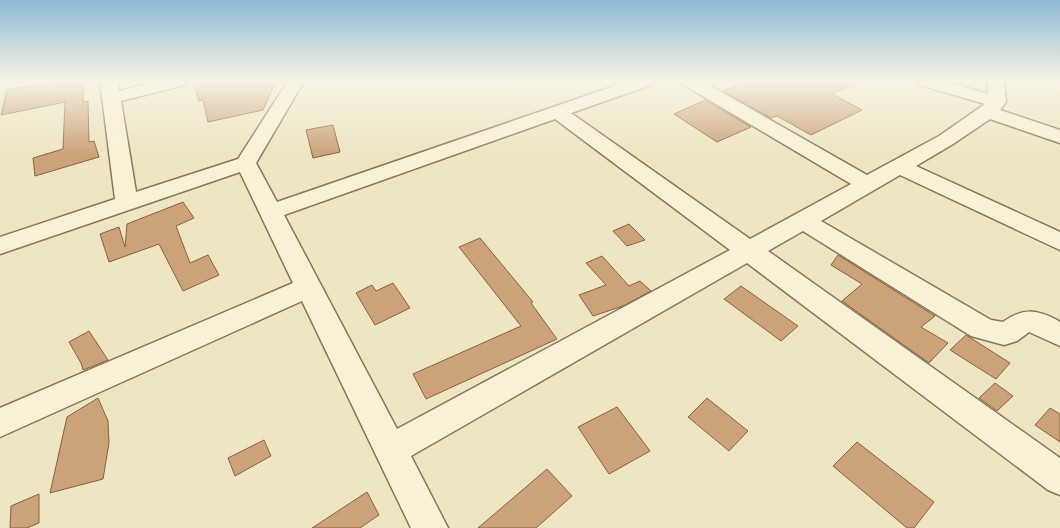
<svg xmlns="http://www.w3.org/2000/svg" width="1060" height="528" font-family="'Libre Baskerville',serif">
	<rect width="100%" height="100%" fill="#eee5c2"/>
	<g fill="#cca278" stroke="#87623f">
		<path d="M 55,81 L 84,81 L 83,102 L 88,101 L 89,142 L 94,141 L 99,157 L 35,176 L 33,158 L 63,149 L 65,102 L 1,115 L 7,90 Z"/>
		<path d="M 193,81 L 276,81 L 263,110 L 208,122 L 203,100 L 199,101 Z"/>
		<path d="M 745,81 L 861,81 L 832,94 L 862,110 L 811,135 L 777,116 L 771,118 L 723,91 Z"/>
		<path d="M 705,100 L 751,127 L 717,142 L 674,114 Z"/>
		<path d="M 333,125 L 340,152 L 313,158 L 306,130 Z"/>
		<path d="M 183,202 L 194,218 L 176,226 L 190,263 L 208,255 L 219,275 L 183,291 L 159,244 L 109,262 L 100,234 L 119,227 L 125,247 L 127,224 Z"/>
		<path d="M 629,224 L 645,240 L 627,246 L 613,231 Z"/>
		<path d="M 480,238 L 533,302 L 531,303 L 557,339 L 426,399 L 413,374 L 521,326 L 459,247 Z"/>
		<path d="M 838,255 L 935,316 L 921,327 L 948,343 L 929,363 L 842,301 L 862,284 L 831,265 Z"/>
		<path d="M 602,256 L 629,286 L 640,281 L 651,291 L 623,306 L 593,316 L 579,295 L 606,285 L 586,263 Z"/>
		<path d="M 393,283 L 410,308 L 375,325 L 356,293 L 372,285 L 376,291 Z"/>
		<path d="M 741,286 L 798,326 L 781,341 L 724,299 Z"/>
		<path d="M 89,331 L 108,360 L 83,370 L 81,363 L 69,342 Z"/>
		<path d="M 966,335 L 1010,363 L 996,379 L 950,350 Z"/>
		<path d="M 995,383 L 1013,396 L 997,411 L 979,398 Z"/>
		<path d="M 98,398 L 108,421 L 109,443 L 103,479 L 50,493 L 67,417 Z"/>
		<path d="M 707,398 L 748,431 L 729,451 L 688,417 Z"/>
		<path d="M 617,407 L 650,451 L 609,474 L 578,427 Z"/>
		<path d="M 1050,408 L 1060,414 L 1060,442 L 1035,425 Z"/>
		<path d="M 264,440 L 271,456 L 235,476 L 228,458 Z"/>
		<path d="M 857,442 L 934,502 L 914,528 L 907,528 L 833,466 Z"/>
		<path d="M 547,469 L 572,496 L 536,528 L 478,528 Z"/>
		<path d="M 367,492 L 379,515 L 360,528 L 312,528 Z"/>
		<path d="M 39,494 L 39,523 L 27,528 L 10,528 L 11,506 Z"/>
	</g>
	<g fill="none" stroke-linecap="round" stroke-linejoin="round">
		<defs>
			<path id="street" d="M 100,81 L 117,81 L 119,91 L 158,81 L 187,81 L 184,85 L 121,101 L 136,192 L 238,159 L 288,81 L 304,81 L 256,163 L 277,202 L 629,81 L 653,81 L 651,85 L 571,113 L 750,239 L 851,184 L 684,85 L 682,81 L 702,81 L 867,175 L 939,136 L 985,104 L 920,85 L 918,81 L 944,81 L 988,94 L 988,81 L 1004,81 L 1006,102 L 1000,110 L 1060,130 L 1060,143 L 990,119 L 953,144 L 916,166 L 1060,232 L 1060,250 L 900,175 L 821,221 L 991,320 L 1003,322 C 1023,308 1035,309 1057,320 L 1060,322 L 1060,346 L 1029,332 L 1017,341 L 1004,345 L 971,336 L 803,231 L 768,251 L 1060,458 L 1060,495 L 1048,490 L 747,263 L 411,456 L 448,528 L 411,528 L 302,301 L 0,437 L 0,408 L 293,283 L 240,172 L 0,254 L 0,237 L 115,199 ZM 555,119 L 730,250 L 397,429 L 284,215 Z"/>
		</defs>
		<use href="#street" stroke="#887659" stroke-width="3"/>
		<use href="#street" fill="#f9f1d6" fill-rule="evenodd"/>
	</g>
	<linearGradient id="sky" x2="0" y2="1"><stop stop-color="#8db9d6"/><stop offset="0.52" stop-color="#f7f3e4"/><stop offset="1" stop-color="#f7f3e4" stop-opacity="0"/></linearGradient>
	<rect width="1060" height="155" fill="url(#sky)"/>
</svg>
